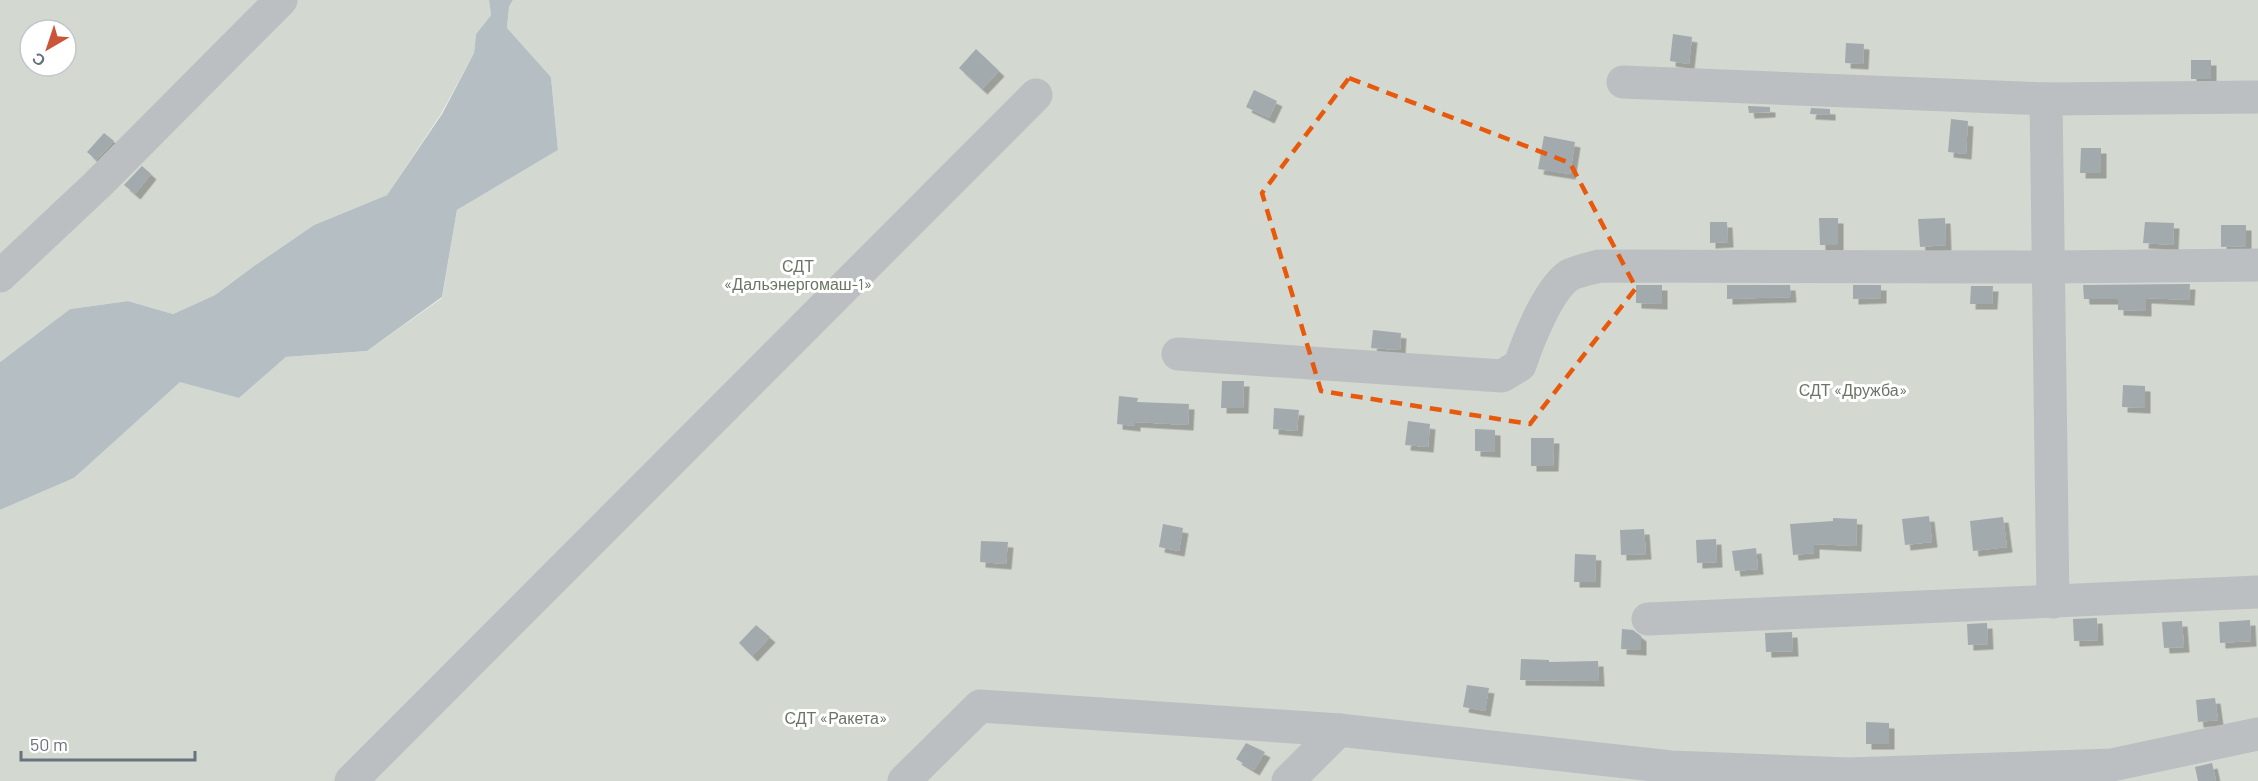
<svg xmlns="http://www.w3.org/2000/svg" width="2258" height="781" font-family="Barlow,sans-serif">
	<defs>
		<filter id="shadow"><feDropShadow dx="5.5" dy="5.5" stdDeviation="0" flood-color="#0004"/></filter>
	</defs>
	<rect width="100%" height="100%" fill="#f4f4f0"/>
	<g fill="#d3d8d0" fill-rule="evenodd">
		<path d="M 0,0 L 489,0 L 491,15 L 476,34 L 474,53 L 441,114 L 387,195 L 314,225 L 254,266 L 215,295 L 173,314 L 128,301 L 70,309 L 0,362 ZM 30,30 L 66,30 L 66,66 L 30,66 Z"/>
		<path d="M 513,0 L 2258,0 L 2258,781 L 0,781 L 0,510 L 74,478 L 180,381 L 239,398 L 286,357 L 367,351 L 442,298 L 457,210 L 558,150 L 551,77 L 507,28 L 509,7 Z"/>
	</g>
	<path fill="#b5bfc3" d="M 489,0 L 513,0 L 509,7 L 507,28 L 551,77 L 558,150 L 457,210 L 442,297 L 367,351 L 286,357 L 239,398 L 180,382 L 74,478 L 0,510 L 0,362 L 70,309 L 128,301 L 173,314 L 215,295 L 254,266 L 314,225 L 387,195 L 442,114 L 474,53 L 476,34 L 491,15 Z"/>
	<g fill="#a2aaad" filter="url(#shadow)">
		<path d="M 1673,34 L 1692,37 L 1689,64 L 1670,61 Z"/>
		<path d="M 1846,43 L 1864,44 L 1863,64 L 1845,63 Z"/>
		<path d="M 976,49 L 999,71 L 982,89 L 959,68 Z"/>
		<rect x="2191" y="60" width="20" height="19"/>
		<path d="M 1254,90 L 1277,101 L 1269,118 L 1246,107 Z"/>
		<path d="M 1748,106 L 1770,107 L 1770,112 L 1749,113 Z"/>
		<path d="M 1811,108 L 1830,109 L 1830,115 L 1810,114 Z"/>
		<path d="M 1951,119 L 1968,121 L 1966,154 L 1948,152 Z"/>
		<path d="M 104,133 L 114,141 L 96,160 L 87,152 Z"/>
		<path d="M 1544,136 L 1575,142 L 1570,174 L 1538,169 Z"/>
		<path d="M 2081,148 L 2101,148 L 2101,173 L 2080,173 Z"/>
		<path d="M 142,166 L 151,174 L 135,194 L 124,185 Z"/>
		<path d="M 1819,218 L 1838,218 L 1838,245 L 1820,245 Z"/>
		<path d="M 1945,218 L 1946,245 L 1920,247 L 1918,219 Z"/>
		<path d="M 1710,222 L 1727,222 L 1728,242 L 1710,243 Z"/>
		<path d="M 2145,222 L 2174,223 L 2173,245 L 2143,243 Z"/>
		<path d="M 2221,225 L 2246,225 L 2246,246 L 2221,247 Z"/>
		<path d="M 2190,284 L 2189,300 L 2146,298 L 2146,311 L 2118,310 L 2118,299 L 2084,299 L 2083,285 Z"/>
		<path d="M 1636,285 L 1662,285 L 1662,304 L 1636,303 Z"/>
		<path d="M 1727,285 L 1790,285 L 1791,297 L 1727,299 Z"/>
		<path d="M 1853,285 L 1881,285 L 1881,298 L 1853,299 Z"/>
		<path d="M 1971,286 L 1993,286 L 1992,304 L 1970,304 Z"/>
		<path d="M 1373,330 L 1401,333 L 1400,350 L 1371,348 Z"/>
		<path d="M 1222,381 L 1244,381 L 1243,408 L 1221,408 Z"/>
		<path d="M 2123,385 L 2145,386 L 2145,408 L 2122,407 Z"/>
		<path d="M 1119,396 L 1138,398 L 1137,402 L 1189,404 L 1188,425 L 1135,422 L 1135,426 L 1117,424 Z"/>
		<path d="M 1274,408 L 1299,410 L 1297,431 L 1273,429 Z"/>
		<path d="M 1408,421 L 1430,424 L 1428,447 L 1405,445 Z"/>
		<path d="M 1475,429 L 1495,430 L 1495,452 L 1475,451 Z"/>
		<path d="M 1531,438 L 1554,438 L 1553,466 L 1531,466 Z"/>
		<path d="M 1929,516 L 1932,542 L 1905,545 L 1902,519 Z"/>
		<path d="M 2003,517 L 2007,547 L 1973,551 L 1970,521 Z"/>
		<path d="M 1833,518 L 1857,519 L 1856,546 L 1814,544 L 1814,553 L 1793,555 L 1790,524 L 1833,521 Z"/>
		<path d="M 1163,524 L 1183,528 L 1179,551 L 1159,547 Z"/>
		<path d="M 1644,529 L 1646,554 L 1621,555 L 1620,530 Z"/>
		<path d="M 1716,539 L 1717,562 L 1697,563 L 1696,540 Z"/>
		<path d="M 981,541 L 1008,542 L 1006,564 L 980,562 Z"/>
		<path d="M 1756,548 L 1758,569 L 1735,571 L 1732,551 Z"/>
		<path d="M 1575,554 L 1596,555 L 1595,582 L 1574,582 Z"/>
		<path d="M 2097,618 L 2098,640 L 2074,641 L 2073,619 Z"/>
		<path d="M 2250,620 L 2251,641 L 2220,643 L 2219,622 Z"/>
		<path d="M 2182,621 L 2184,647 L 2164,648 L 2162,622 Z"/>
		<path d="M 1987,623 L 1988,644 L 1968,645 L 1967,624 Z"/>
		<path d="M 756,625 L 770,637 L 752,656 L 739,643 Z"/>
		<path d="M 1622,629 L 1633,630 L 1641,636 L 1641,650 L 1621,649 Z"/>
		<path d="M 1792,632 L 1793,651 L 1766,652 L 1765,633 Z"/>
		<path d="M 1521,659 L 1549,660 L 1549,662 L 1598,661 L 1599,681 L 1520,680 Z"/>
		<path d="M 1467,685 L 1489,688 L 1485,711 L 1463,707 Z"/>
		<path d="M 2215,698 L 2218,720 L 2198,722 L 2196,700 Z"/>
		<path d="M 1866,722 L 1889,723 L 1889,744 L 1866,744 Z"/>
		<path d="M 1246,743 L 1265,752 L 1254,770 L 1236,759 Z"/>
		<path d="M 2212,763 L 2216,781 L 2198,781 L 2195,767 Z"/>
	</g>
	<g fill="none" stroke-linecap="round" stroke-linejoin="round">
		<g stroke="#bbbfc1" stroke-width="33">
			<path d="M 1623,82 L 2046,99 L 2258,97"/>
			<path d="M 2046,99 L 2053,602"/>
			<path d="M 0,276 L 97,185 L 281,0"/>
			<path d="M 1178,354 L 1502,376 L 1520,365 C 1528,341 1547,292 1568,276 C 1576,271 1590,269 1599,266 L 2048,267 L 2258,265"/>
			<path d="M 1648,619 L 2258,592"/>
			<path d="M 351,781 L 1036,95"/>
			<path d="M 904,781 L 980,706 L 1339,730 L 1671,767 L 1849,774 L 2112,765 L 2258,734"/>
			<path d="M 1288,781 L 1339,730"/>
		</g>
	</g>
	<path fill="none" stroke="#e8590c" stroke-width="4.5" stroke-dasharray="12 8" stroke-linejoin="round" d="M 1349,78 L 1570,163 L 1636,288 L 1530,424 L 1321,391 L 1262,193 Z"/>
	<g text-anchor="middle" stroke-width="6" stroke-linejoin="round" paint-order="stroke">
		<g font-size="16" fill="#697664" stroke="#fff">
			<text x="798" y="272">СДТ<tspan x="798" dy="18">«Дальэнергомаш-1»</tspan></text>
			<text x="1853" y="396">СДТ «Дружба»</text>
			<text x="836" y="724">СДТ «Ракета»</text>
		</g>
	</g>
	<g transform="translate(48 48) rotate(219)"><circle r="28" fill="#ffffff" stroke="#c2c7cb" stroke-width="1.5"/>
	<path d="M0-4.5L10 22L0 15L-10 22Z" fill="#cb5539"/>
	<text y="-9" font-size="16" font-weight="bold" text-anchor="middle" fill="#67747d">С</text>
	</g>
	<path d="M21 751v9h174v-9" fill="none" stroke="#67747d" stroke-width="3"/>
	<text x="30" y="751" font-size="18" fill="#67747d" stroke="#ffffff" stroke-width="4.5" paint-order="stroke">50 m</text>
</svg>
